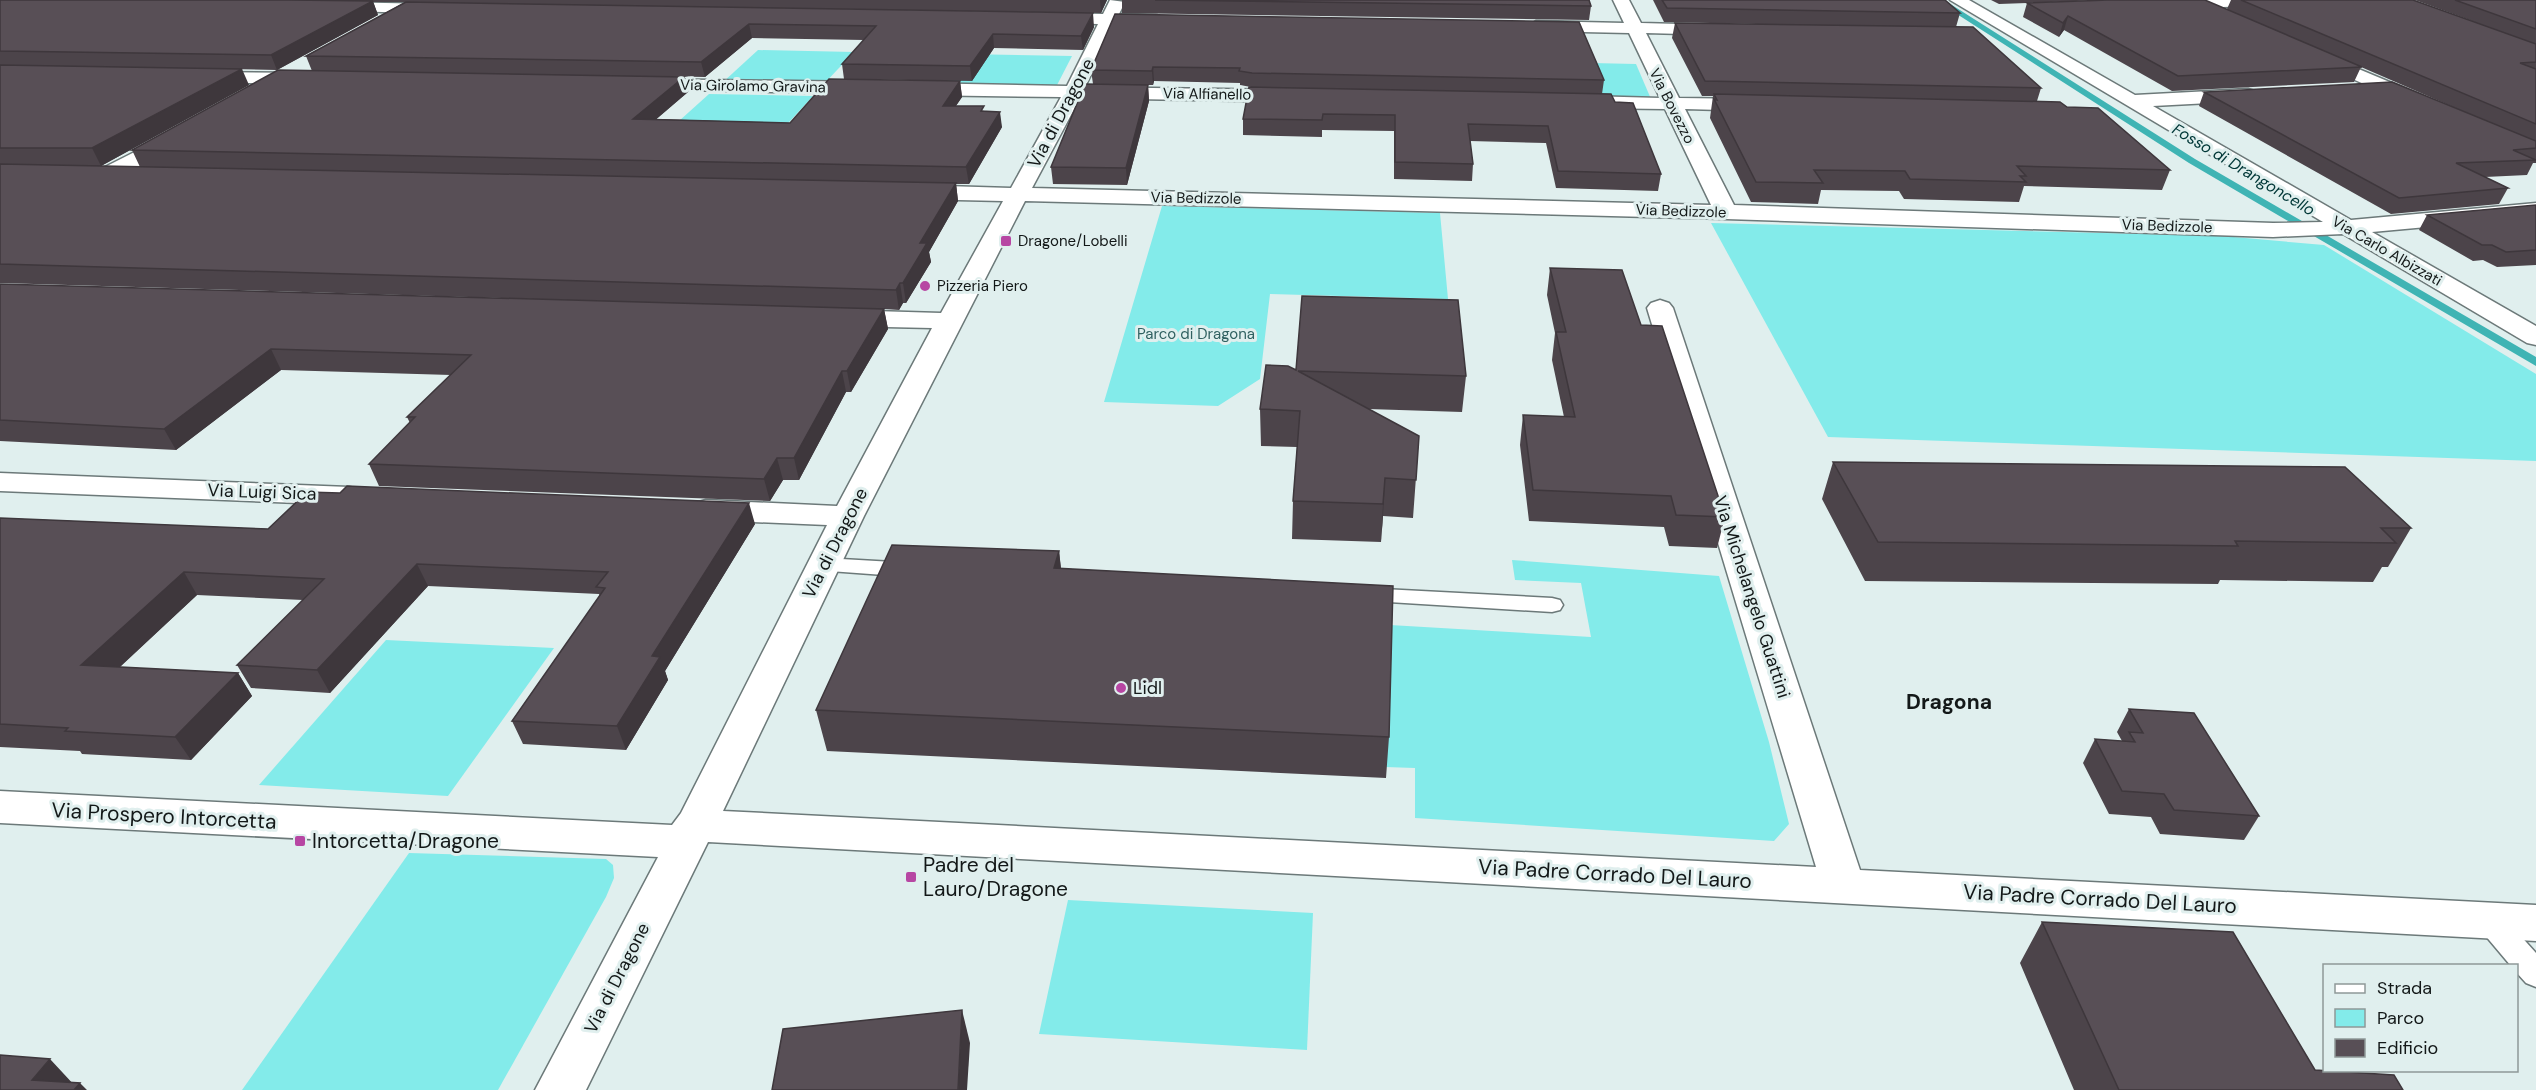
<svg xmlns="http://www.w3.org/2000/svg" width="2536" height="1090" font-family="'DM Sans',sans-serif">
	<rect width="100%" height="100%" fill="#e0efee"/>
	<g fill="#83ebea">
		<path d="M 758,50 L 854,52 L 823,85 L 722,83 Z"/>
		<path d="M 962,54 L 1072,56 L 1055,89 L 939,86 Z"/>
		<path d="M 1506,61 L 1636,64 L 1651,99 L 1514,96 Z"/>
		<path d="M 709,94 L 813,96 L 779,133 L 669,130 Z"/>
		<path d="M 1162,206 L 1440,213 L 1448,299 L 1270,294 L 1260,379 L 1218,406 L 1104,402 Z"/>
		<path d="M 1711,223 L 2222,236 L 2324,245 L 2536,374 L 2536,461 L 1828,437 Z"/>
		<path d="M 1512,560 L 1719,576 L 1769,742 L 1789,824 L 1774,841 L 1415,818 L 1415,768 L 1385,767 L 1390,625 L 1591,637 L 1581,583 L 1515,580 Z"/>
		<path d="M 386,640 L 554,648 L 448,796 L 259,785 Z"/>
		<path d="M 409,853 L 606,859 L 613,865 L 614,878 L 606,897 L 498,1090 L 242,1090 Z"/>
		<path d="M 1068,900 L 1313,913 L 1307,1050 L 1039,1034 Z"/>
	</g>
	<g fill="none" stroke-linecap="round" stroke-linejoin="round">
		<path fill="#3fb4b4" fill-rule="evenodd" d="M 1935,0 L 1944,0 L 2195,159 L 2536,357 L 2536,366 L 2189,163 Z"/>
		<defs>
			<g id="lane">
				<path d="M 824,558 L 911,563 L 919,565 L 922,570 L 919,575 L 911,577 L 816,570 L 813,565 L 816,560 Z"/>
				<path d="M 1364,588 L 1552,598 L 1560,600 L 1563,605 L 1560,610 L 1552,612 L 1356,600 L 1353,595 L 1356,590 Z"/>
				<path d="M 2489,908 L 2499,912 L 2536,953 L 2536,987 L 2526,983 L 2516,972 L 2516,966 L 2511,966 L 2479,928 L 2475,920 L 2479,912 Z"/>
			</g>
			<g id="street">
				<path d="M 1110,0 L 1125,2 L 1119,14 L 1157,15 L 1165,20 L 1157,25 L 1115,24 L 1085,87 L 1293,90 L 1300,92 L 1302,96 L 1300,100 L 1293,102 L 1080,98 L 1032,188 L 1711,205 L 1665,109 L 1587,108 L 1580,106 L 1577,102 L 1580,98 L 1587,96 L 1660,98 L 1629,33 L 1536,31 L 1528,26 L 1536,21 L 1624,23 L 1613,0 L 1629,0 L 1641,23 L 1718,25 L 1726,30 L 1718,35 L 1646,33 L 1679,98 L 1757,99 L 1764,101 L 1767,105 L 1764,109 L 1757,111 L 1685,109 L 1734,205 L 2273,223 L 2323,222 L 1950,0 L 1969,0 L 2135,95 L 2248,89 L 2255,91 L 2257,95 L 2255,99 L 2248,101 L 2153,106 L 2351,220 L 2536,203 L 2536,217 L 2372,232 L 2536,326 L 2536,345 L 2527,343 L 2343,234 L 2273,237 L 1726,219 L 1025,201 L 864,516 L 723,811 L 1816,867 L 1647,308 L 1651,303 L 1660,300 L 1669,303 L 1673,308 L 1860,870 L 2536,905 L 2536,941 L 708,842 L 586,1090 L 535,1090 L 658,857 L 0,823 L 0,791 L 672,825 L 681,813 L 827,525 L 706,520 L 695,517 L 690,510 L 695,503 L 706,500 L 837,506 L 932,328 L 840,326 L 831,323 L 827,318 L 831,313 L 840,310 L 941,313 L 1003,201 L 913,199 L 905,197 L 902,192 L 905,187 L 913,185 L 1011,188 L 1061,97 L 915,95 L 908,93 L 906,89 L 908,85 L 915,83 L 1067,86 L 1098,24 L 1050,23 L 1042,18 L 1050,13 L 1103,14 Z"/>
				<path d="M 2288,0 L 2280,5 L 2165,9 L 2157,4 L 2162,0 Z"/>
				<path d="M 330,2 L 440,4 L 448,9 L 440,14 L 324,10 L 322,7 Z"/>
				<path d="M 2318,52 L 2423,96 L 2426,100 L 2423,104 L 2409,104 L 2312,61 L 2309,57 L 2312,53 Z"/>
				<path d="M 201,72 L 309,73 L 315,75 L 318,79 L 315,83 L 309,85 L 195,81 L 192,77 L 195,73 Z"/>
				<path d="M 642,79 L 867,82 L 874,84 L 876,88 L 874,92 L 867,94 L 635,89 L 633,85 L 635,81 Z"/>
				<path d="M 174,132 L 181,134 L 184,138 L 181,142 L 115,180 L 107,181 L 99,180 L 96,175 L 99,170 Z"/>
				<path d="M 0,473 L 349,487 L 360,489 L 365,496 L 360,503 L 349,505 L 0,491 Z"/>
			</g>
		</defs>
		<use href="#lane" stroke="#6c7979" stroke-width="3"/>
		<use href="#street" stroke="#6c7979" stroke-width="3"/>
		<use href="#lane" fill="#fff" fill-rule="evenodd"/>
		<use href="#street" fill="#fff" fill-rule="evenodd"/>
	</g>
	<g fill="#4c444a" fill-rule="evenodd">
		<path d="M 0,0 L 1107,0 L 1101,13 L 630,6 L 1094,27 L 1083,50 L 994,48 L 972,81 L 844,79 L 842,64 L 864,40 L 752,38 L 705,77 L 649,76 L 684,77 L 688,92 L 656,119 L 790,123 L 960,81 L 962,97 L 956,106 L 985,111 L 1002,127 L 969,184 L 956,184 L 958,201 L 929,252 L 931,262 L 906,303 L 903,303 L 899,310 L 884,309 L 888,329 L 851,392 L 846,392 L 799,480 L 783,480 L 770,501 L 379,486 L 369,464 L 410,423 L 407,417 L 451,375 L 281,370 L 176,450 L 0,441 L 0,284 L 806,307 L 0,283 ZM 373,2 L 405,2 L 306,56 L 312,71 L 132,150 L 140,167 L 101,166 L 249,85 L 231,69 L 277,70 L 378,15 Z"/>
		<path d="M 1122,0 L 1589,0 L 1591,6 L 1589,20 L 1122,13 Z"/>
		<path d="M 1653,0 L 1945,0 L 1960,13 L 1956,27 L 2041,88 L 2037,101 L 2067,107 L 2170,170 L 2162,190 L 2024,186 L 2019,202 L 1904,199 L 1899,191 L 1821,190 L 1818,204 L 1751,202 L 1710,118 L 1713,96 L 1702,96 L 1672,38 L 1675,23 L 1799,25 L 1664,22 Z"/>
		<path d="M 1991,0 L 2102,0 L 1999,4 Z"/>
		<path d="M 2231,0 L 2413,0 L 2478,23 L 2415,0 L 2536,0 L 2536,163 L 2533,163 L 2527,175 L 2485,177 L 2508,188 L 2499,204 L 2391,214 L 2199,106 L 2204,92 L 2467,113 L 2361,67 L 2354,82 L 2172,91 L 2064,30 L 2059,37 L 2023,17 L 2027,3 L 2227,9 Z"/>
		<path d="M 1115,14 L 1604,80 L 1602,94 L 1615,102 L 1661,174 L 1658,191 L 1556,188 L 1546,143 L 1470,141 L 1473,164 L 1472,181 L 1394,179 L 1394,131 L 1322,130 L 1322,137 L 1243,135 L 1243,119 L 1251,87 L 1240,85 L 1240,83 L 1154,81 L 1153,85 L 1148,85 L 1149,101 L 1127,185 L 1053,184 L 1051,167 L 1093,84 L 1091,70 Z"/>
		<path d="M 2536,205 L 2536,265 L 2497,267 L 2483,260 L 2473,261 L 2419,230 L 2427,215 Z"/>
		<path d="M 1550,268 L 1641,325 L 1725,517 L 1717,548 L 1669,546 L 1664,527 L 1529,521 L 1520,445 L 1523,415 L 1564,417 L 1552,360 L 1555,333 L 1547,295 Z"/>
		<path d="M 1296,370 L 1466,376 L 1462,412 L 1368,409 L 1419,436 L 1413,518 L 1383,516 L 1381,542 L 1292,539 L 1293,501 L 1297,447 L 1261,446 L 1260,409 Z"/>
		<path d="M 1833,462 L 2411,528 L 2388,567 L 2382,567 L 2373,582 L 2220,580 L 2218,584 L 1865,581 L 1822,499 Z"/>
		<path d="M 0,518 L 268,529 L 755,524 L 665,671 L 668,680 L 626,750 L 523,744 L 512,721 L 600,596 L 599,594 L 428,586 L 330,693 L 251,688 L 237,665 L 303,600 L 197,595 L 120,667 L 238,673 L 252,696 L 191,760 L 82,754 L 80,751 L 0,747 Z"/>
		<path d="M 1059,551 L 1061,568 L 1389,737 L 1386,778 L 827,751 L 816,710 Z"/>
		<path d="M 2129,709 L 2259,816 L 2244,840 L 2160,834 L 2151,817 L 2109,814 L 2083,763 L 2095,739 L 2122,741 L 2117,732 Z"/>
		<path d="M 2042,922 L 2315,1070 L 2403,1090 L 2074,1090 L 2020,963 Z"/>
	</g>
	<g fill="#3e373c">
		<path d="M 1100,0 L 1107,0 L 1101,13 Z"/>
		<path d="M 373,1 L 378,15 L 277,70 L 271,55 Z"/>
		<path d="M 1093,13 L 1094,27 L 1083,50 L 1081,36 Z"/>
		<path d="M 2068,16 L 2064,30 L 2059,37 L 2063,23 Z"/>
		<path d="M 749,24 L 752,38 L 705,77 L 701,62 Z"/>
		<path d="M 993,34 L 994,48 L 972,81 L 970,66 Z"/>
		<path d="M 1153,67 L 1154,81 L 1153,85 L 1152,71 Z"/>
		<path d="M 242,69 L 249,85 L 101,166 L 92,148 Z"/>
		<path d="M 684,77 L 688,92 L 638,135 L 633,119 Z"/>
		<path d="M 960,81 L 962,97 L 945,121 L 943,106 Z"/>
		<path d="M 1148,85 L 1149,101 L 1127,185 L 1126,168 Z"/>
		<path d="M 1000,112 L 1002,127 L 969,184 L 966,167 Z"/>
		<path d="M 956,183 L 958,201 L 929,252 L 931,262 L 906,303 L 903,283 L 920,243 Z"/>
		<path d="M 900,283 L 903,303 L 899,310 L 896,290 Z"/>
		<path d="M 884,309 L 888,329 L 851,392 L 847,371 Z"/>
		<path d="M 271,349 L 281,370 L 176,450 L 164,429 Z"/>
		<path d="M 842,371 L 846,392 L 799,480 L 794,458 Z"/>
		<path d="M 777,458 L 783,480 L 770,501 L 764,479 Z"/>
		<path d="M 1385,478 L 1383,516 L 1381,542 L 1383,504 Z"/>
		<path d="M 749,503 L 755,524 L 665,671 L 668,680 L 626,750 L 617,726 L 652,656 Z"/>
		<path d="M 1059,551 L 1063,590 L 1054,568 Z"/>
		<path d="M 417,564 L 428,586 L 330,693 L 317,670 Z"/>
		<path d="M 184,572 L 197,595 L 97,688 L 81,665 Z"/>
		<path d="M 238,673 L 252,696 L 191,760 L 175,737 Z"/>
		<path d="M 962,1010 L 970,1043 L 967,1090 L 958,1090 Z"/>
		<path d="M 50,1059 L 76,1087 L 80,1083 L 87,1090 L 42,1090 L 32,1080 Z"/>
	</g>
	<g fill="#584f56" stroke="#3e373c" stroke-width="1.5">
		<path d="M 0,0 L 289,0 L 373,1 L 271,55 L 0,51 Z"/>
		<path d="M 1155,0 L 1589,0 L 1591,6 Z"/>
		<path d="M 1662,0 L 1945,0 L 1960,13 L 1667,8 Z"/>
		<path d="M 2109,0 L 2205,0 L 2362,67 L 2178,76 L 2068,16 L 2063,23 L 2027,3 Z"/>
		<path d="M 2241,0 L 2413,0 L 2536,44 L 2536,62 L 2520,63 L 2536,69 L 2536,124 Z"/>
		<path d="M 2455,0 L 2536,0 L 2536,29 Z"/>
		<path d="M 406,2 L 1093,13 L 1081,36 L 993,34 L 970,66 L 842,64 L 876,26 L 749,24 L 701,62 L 306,56 Z"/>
		<path d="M 1115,14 L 1579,22 L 1604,80 L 1252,73 L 1239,71 L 1240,68 L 1153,67 L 1152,71 L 1091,70 Z"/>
		<path d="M 1675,23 L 1973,27 L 2041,88 L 1705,81 Z"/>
		<path d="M 0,65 L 242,69 L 92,148 L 0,148 Z"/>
		<path d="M 278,70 L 684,77 L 633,119 L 790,123 L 829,79 L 960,81 L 943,106 L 984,106 L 981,111 L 1000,112 L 966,167 L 132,150 Z"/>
		<path d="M 2392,82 L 2536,141 L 2536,148 L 2513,150 L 2536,160 L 2456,163 L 2508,188 L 2399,198 L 2204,92 Z"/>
		<path d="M 1085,84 L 1148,85 L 1126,168 L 1051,167 Z"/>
		<path d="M 1249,87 L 1611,94 L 1615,102 L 1633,103 L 1661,174 L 1558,171 L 1548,126 L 1468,124 L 1473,164 L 1395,162 L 1395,115 L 1323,114 L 1322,120 L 1243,119 Z"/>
		<path d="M 1714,94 L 2060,102 L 2067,107 L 2098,108 L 2170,170 L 2017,166 L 2026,176 L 2020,176 L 2026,182 L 1910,179 L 1905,171 L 1814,170 L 1823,183 L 1756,182 L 1714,99 L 1717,100 Z"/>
		<path d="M 0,164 L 956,183 L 920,243 L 927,243 L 903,283 L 900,283 L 896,290 L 0,264 Z"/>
		<path d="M 2536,205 L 2536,250 L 2506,252 L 2492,245 L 2482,245 L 2427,215 Z"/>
		<path d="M 1550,268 L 1622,270 L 1641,325 L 1662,326 L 1725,517 L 1676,515 L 1671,496 L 1533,490 L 1523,415 L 1575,417 L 1556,332 L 1566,332 Z"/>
		<path d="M 0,284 L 884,309 L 847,371 L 842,371 L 794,458 L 777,458 L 764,479 L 369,464 L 415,417 L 407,417 L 471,355 L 271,349 L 164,429 L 0,420 Z"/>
		<path d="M 1302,296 L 1458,300 L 1466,376 L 1298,371 L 1419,436 L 1416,480 L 1385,478 L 1383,504 L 1293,501 L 1300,411 L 1260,409 L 1266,365 L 1288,366 L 1296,370 Z"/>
		<path d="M 1833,462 L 2345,467 L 2411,528 L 2381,528 L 2396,543 L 2235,541 L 2238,546 L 1878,542 Z"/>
		<path d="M 347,486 L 749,503 L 652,656 L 660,657 L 617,726 L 512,721 L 605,588 L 596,587 L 608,572 L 417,564 L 317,670 L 237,665 L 324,579 L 184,572 L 81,665 L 238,673 L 175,737 L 65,731 L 68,728 L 0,724 L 0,518 L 268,529 L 307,492 L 340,493 Z"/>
		<path d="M 892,545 L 1059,551 L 1054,568 L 1393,586 L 1389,737 L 816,710 Z"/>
		<path d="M 2129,709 L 2194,713 L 2259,816 L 2174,810 L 2164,794 L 2122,791 L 2095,739 L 2135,742 L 2129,732 L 2143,733 Z"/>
		<path d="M 2042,922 L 2233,932 L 2315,1070 L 2394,1075 L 2403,1090 L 2119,1090 Z"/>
		<path d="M 962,1010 L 958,1090 L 772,1090 L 783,1029 Z"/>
		<path d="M 0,1055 L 50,1059 L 32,1080 L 80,1083 L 74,1090 L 0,1090 Z"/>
	</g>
	<g fill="#b746a3" stroke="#e0efee" stroke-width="2">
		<rect x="1000" y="235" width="12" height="12" rx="3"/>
		<circle cx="925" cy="286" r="6"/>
		<circle cx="1121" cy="688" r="6"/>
		<rect x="294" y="835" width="12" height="12" rx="3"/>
		<rect x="905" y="871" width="12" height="12" rx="3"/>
	</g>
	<g text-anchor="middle" stroke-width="6" stroke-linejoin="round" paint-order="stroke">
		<g font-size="15" fill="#131818" stroke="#e0efee">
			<text transform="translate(753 86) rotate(1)" y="5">Via Girolamo Gravina</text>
			<text transform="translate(1207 94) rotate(1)" y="5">Via Alfianello</text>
			<text transform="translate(1672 106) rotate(63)" y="5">Via Bovezzo</text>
			<text transform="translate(1196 198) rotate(1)" y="5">Via Bedizzole</text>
			<text transform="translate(1681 211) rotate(2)" y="5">Via Bedizzole</text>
			<text transform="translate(2167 226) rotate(2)" y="5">Via Bedizzole</text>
			<text transform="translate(2387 251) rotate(30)" y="5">Via Carlo Albizzati</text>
		</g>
		<g font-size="15" fill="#131818" stroke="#e0efee" text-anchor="start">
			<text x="1018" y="246">Dragone/Lobelli</text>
			<text x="937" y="291">Pizzeria Piero</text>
		</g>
		<g font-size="15" fill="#306161" stroke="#e0efee">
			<text x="1196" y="339">Parco di Dragona</text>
		</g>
		<g font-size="16" font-style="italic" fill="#003737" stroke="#e0efee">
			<text transform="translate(2244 169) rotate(31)" y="6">Fosso di Drangoncello</text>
		</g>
		<g font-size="18" fill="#131818" stroke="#e0efee">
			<text transform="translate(1061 113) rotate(-62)" y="6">Via di Dragone</text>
			<text transform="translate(262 492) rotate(2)" y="6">Via Luigi Sica</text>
			<text transform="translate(835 543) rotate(-63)" y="6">Via di Dragone</text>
			<text transform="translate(1752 597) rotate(72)" y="6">Via Michelangelo Guattini</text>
			<text transform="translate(617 978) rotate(-63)" y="6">Via di Dragone</text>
		</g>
		<g font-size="18" fill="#131818" stroke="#e0efee" text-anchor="start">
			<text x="1133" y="694">Lidl</text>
		</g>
		<g font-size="21" font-weight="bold" fill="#131818" stroke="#e0efee">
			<text x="1949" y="709">Dragona</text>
		</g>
		<g font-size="21" fill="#131818" stroke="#e0efee">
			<text transform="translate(164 816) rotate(3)" y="7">Via Prospero Intorcetta</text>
			<text transform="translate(1615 874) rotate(3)" y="7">Via Padre Corrado Del Lauro</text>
			<text transform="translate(2100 899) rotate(3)" y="7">Via Padre Corrado Del Lauro</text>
		</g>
		<g font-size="21" fill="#131818" stroke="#e0efee" text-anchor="start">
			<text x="312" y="848">Intorcetta/Dragone</text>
			<text x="923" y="872">Padre del<tspan x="923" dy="24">Lauro/Dragone</tspan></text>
		</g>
	</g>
	<rect x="2323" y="964" width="195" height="108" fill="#e0efee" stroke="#8e9998" stroke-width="1.5"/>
	<rect x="2335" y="984" width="30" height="9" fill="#ffffff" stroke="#8e9998" stroke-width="1.5"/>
	<text x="2377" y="994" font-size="18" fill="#131818">Strada</text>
	<rect x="2335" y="1009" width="30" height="18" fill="#83ebea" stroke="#8e9998" stroke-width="1.5"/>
	<text x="2377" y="1024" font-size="18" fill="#131818">Parco</text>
	<rect x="2335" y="1039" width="30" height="18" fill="#584f56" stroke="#8e9998" stroke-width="1.5"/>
	<text x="2377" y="1054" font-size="18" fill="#131818">Edificio</text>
</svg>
